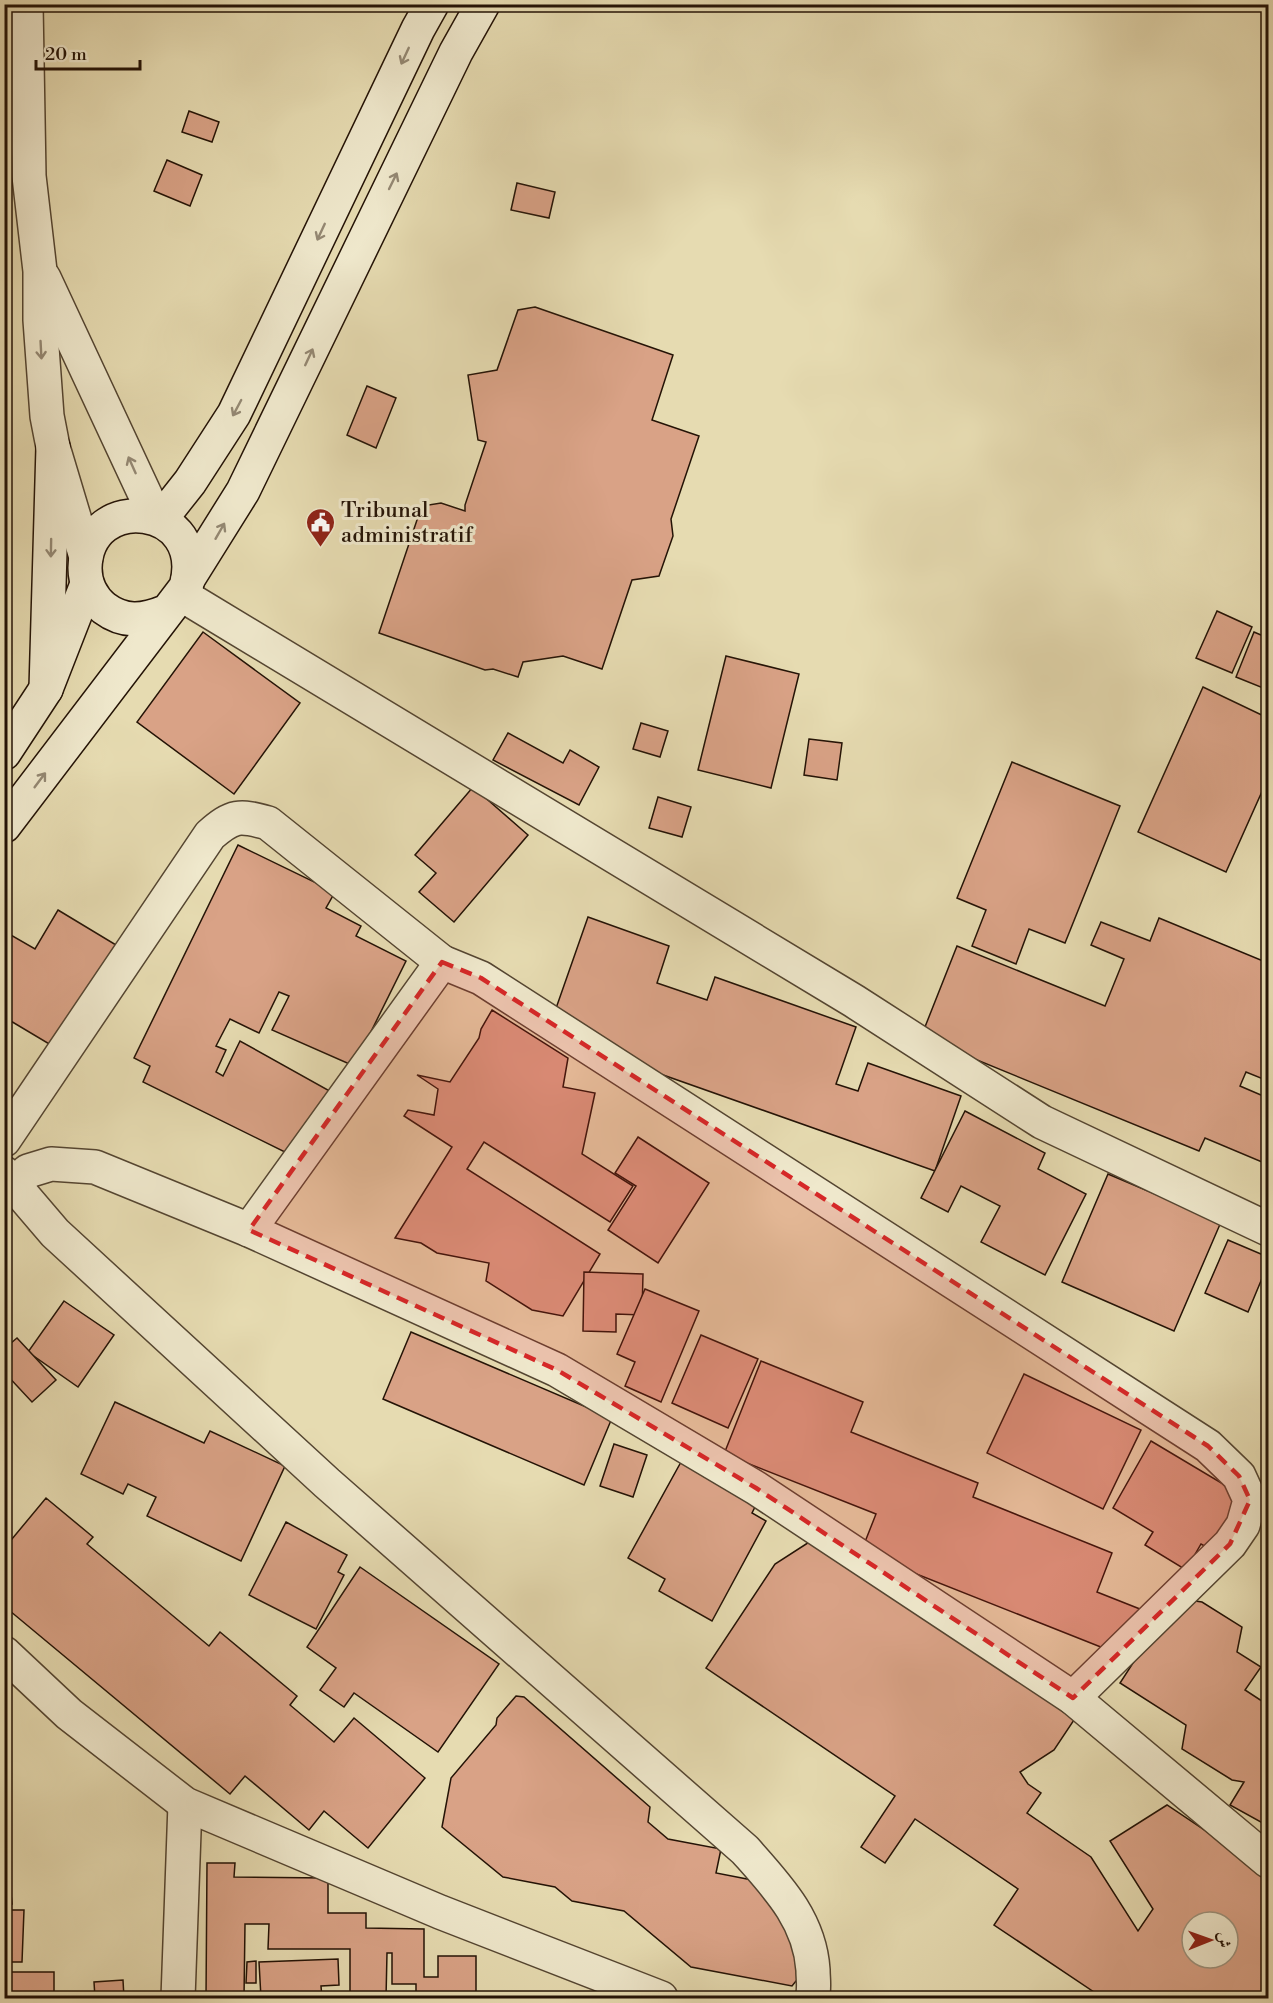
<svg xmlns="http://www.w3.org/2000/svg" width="1273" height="2003" font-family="'Libre Bodoni',Amiri,serif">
	<rect width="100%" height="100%" fill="#e6dbb1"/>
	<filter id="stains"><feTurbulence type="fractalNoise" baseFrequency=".00333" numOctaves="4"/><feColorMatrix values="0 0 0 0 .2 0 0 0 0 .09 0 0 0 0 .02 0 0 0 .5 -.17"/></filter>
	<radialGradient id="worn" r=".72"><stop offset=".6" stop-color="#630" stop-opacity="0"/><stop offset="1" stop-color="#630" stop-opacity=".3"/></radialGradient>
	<g fill="#d9a286" stroke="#241306" stroke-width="1.5" fill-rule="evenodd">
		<path d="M 189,111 L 219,122 L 212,142 L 182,132 Z"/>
		<path d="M 167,160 L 202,175 L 190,206 L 154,191 Z"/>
		<path d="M 517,183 L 555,192 L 549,218 L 511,210 Z"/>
		<path d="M 535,307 L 673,355 L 652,420 L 699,436 L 671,519 L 673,536 L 659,576 L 632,580 L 602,669 L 563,656 L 523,662 L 518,677 L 493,669 L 485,670 L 379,633 L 418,517 L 416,507 L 441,503 L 465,511 L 465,505 L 486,442 L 478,440 L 468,375 L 497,370 L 518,310 Z"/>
		<path d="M 367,386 L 396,398 L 376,448 L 347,435 Z"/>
		<path d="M 1217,611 L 1252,627 L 1232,673 L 1196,658 Z"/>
		<path d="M 203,632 L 300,703 L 234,794 L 137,722 Z"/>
		<path d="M 1254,632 L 1268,638 L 1268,690 L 1236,677 Z"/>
		<path d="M 726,656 L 799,674 L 771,788 L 698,770 Z"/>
		<path d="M 1203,687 L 1268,718 L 1268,778 L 1226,872 L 1138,832 Z"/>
		<path d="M 641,723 L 668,731 L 660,757 L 633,749 Z"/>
		<path d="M 508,733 L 563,763 L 570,750 L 599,767 L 579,805 L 493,760 Z"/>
		<path d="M 809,739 L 842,743 L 837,780 L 804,775 Z"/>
		<path d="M 1012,762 L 1120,806 L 1065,943 L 1029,929 L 1016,964 L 972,946 L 986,910 L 957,898 Z"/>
		<path d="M 473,787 L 528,835 L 454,922 L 419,892 L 436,873 L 415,855 Z"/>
		<path d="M 658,797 L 691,807 L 682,837 L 649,828 Z"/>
		<path d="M 238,845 L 335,892 L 326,908 L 361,926 L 356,936 L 406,961 L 354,1066 L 272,1030 L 289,996 L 279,992 L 259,1033 L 230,1019 L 216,1046 L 226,1050 L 216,1072 L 223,1076 L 240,1041 L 335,1094 L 293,1156 L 143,1082 L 150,1066 L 134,1058 Z"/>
		<path d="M 58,910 L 136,957 L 76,1060 L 4,1017 L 4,967 L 7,964 L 4,962 L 4,931 L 35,949 Z"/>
		<path d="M 588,917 L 669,946 L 657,983 L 707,1000 L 715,977 L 856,1027 L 836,1084 L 858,1091 L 868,1063 L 961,1096 L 935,1171 L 547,1034 Z"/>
		<path d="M 1159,918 L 1268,963 L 1268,1081 L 1246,1072 L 1240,1086 L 1268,1098 L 1268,1146 L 1262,1162 L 1205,1138 L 1199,1151 L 921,1037 L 957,946 L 1105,1006 L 1124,959 L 1091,945 L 1101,922 L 1150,941 Z"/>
		<path d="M 492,1010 L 568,1058 L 563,1087 L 595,1093 L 582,1154 L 633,1186 L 610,1222 L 484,1142 L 467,1169 L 600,1254 L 563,1316 L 532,1310 L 486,1281 L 489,1263 L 437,1253 L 421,1243 L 395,1238 L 452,1147 L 404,1116 L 408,1110 L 434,1115 L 438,1089 L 417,1075 L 450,1082 L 479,1038 L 481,1029 Z"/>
		<path d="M 965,1111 L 1045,1153 L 1038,1169 L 1086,1194 L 1045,1275 L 981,1242 L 1000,1206 L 961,1186 L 948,1212 L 921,1198 Z"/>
		<path d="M 638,1137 L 709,1183 L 658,1263 L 608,1230 L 636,1186 L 615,1173 Z"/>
		<path d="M 1108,1174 L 1221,1222 L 1174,1331 L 1062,1282 Z"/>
		<path d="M 1228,1240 L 1268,1257 L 1268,1264 L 1248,1312 L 1205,1293 Z"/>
		<path d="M 584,1272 L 643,1274 L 642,1315 L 616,1314 L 616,1332 L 583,1331 Z"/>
		<path d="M 645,1289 L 699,1311 L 661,1402 L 625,1386 L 635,1362 L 617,1354 Z"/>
		<path d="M 64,1301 L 114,1335 L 78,1387 L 28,1352 Z"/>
		<path d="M 411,1332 L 612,1418 L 584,1485 L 383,1399 Z"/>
		<path d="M 701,1335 L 758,1359 L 728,1428 L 672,1403 Z"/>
		<path d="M 17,1338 L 56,1380 L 32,1402 L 4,1372 L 4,1349 Z"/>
		<path d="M 761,1361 L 863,1402 L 851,1432 L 978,1483 L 973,1497 L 1112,1553 L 1097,1592 L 1150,1613 L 1131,1659 L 861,1552 L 876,1514 L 724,1454 Z"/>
		<path d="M 1024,1374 L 1141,1430 L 1103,1509 L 987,1453 Z"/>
		<path d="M 115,1402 L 204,1443 L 210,1431 L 285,1466 L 241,1561 L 147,1516 L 156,1497 L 128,1484 L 123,1494 L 81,1474 Z"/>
		<path d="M 1151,1441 L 1250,1500 L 1219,1554 L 1201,1544 L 1186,1570 L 1145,1545 L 1153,1532 L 1113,1508 Z"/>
		<path d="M 614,1444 L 647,1455 L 633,1497 L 600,1486 Z"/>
		<path d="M 681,1462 L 756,1505 L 752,1513 L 766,1521 L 712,1621 L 659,1591 L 665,1579 L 628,1558 Z"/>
		<path d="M 46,1498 L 93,1537 L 87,1544 L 209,1646 L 220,1632 L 297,1696 L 290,1705 L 334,1742 L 354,1718 L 425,1778 L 368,1848 L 324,1811 L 309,1830 L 245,1776 L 230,1794 L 4,1606 L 4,1543 L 7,1545 Z"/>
		<path d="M 286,1522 L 347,1555 L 338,1572 L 344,1575 L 316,1629 L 249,1595 Z"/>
		<path d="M 817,1537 L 1078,1714 L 1054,1750 L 1020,1772 L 1028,1784 L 1041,1793 L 1027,1813 L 1091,1857 L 1138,1931 L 1153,1909 L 1110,1841 L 1167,1805 L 1264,1870 L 1268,1878 L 1268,1998 L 1103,1998 L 994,1925 L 1018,1889 L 915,1819 L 885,1863 L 861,1847 L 895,1796 L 706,1668 L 775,1564 ZM 1192,1922 L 1228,1922 L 1228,1958 L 1192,1958 Z"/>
		<path d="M 360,1567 L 499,1664 L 438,1752 L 354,1693 L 344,1707 L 320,1690 L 336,1668 L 307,1647 Z"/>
		<path d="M 1175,1598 L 1202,1602 L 1242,1627 L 1237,1652 L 1261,1667 L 1245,1690 L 1268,1705 L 1268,1826 L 1230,1805 L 1244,1782 L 1232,1780 L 1182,1749 L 1186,1725 L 1120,1683 Z"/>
		<path d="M 516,1696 L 524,1697 L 650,1807 L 648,1822 L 668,1839 L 721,1849 L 716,1873 L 752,1880 L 813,1960 L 792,1986 L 691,1967 L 624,1911 L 572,1901 L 555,1887 L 503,1877 L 442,1827 L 451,1778 L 496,1725 L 497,1718 Z"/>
		<path d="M 207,1863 L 235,1863 L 234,1877 L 328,1878 L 328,1913 L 366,1913 L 366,1928 L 424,1929 L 424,1977 L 438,1977 L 438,1956 L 476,1956 L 476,1998 L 416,1998 L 416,1984 L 392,1984 L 392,1953 L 387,1953 L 386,1998 L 350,1998 L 350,1949 L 268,1949 L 269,1924 L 245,1924 L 244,1998 L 206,1998 Z"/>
		<path d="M 4,1873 L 9,1873 L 12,1904 L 4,1904 Z"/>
		<path d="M 4,1910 L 24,1910 L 22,1962 L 4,1962 Z"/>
		<path d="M 338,1959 L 339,1985 L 321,1986 L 322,1998 L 261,1998 L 259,1962 Z"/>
		<path d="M 256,1961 L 256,1983 L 246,1983 L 247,1962 Z"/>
		<rect x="4" y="1972" width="50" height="26"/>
		<path d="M 123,1980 L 124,1998 L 95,1998 L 94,1982 Z"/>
	</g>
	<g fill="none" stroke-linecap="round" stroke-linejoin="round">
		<defs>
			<g id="minor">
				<path d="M 26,4 L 29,176 L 40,271 L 40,320 L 47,416 L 53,447 L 86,557"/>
				<path d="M 44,278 L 156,518"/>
				<path d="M 182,595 L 854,1001 L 1042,1122 L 1268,1229"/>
				<path d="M 4,1140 L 210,835 C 233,815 239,815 268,823 L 442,962"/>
				<path d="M 4,1173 L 14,1185 L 28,1171 L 51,1164 L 95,1167 L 249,1230 L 557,1370 L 756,1488 L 1073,1698 L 1268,1861"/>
				<path d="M 4,1194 L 14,1185 L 55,1233 L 327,1483 L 745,1850 C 777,1886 810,1920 813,1970 C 813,1980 815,1989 812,1998"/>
				<path d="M 249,1230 L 442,962 L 481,978 L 1208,1446 L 1239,1476 L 1250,1500 L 1243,1525 L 1230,1544 L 1073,1698"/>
				<path d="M 178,1998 L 185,1804"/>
			</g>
			<path id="tertiary" d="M 4,1653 L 69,1714 L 185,1804 L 440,1912 L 661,1998"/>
			<g id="secondary">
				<path d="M 160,520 L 190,482 L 234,414 L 418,29 L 432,4"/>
				<path d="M 188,579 L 243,491 L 456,52 L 483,4"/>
				<path d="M 46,689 L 53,447"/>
				<path d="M 4,753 L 46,689 L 87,584"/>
				<path d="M 4,826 L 186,587 C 209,503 87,489 85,568 C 85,583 92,598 104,608 C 124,623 143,621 165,612"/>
			</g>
		</defs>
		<use href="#minor" stroke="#544531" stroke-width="36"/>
		<use href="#tertiary" stroke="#544531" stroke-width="36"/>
		<use href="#secondary" stroke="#241306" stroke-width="36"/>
		<use href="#minor" stroke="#efe8cc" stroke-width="33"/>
		<use href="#tertiary" stroke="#efe8cc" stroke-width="33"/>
		<use href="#secondary" stroke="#efe8cc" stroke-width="33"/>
	</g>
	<defs><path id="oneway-shaft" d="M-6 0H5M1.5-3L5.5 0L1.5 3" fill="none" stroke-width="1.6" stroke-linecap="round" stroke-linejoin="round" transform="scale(1.5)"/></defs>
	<g stroke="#948873">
		<use href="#oneway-shaft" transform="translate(405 56) rotate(115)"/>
		<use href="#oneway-shaft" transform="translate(393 181) rotate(-64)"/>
		<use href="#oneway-shaft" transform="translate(321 232) rotate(115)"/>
		<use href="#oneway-shaft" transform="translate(41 350) rotate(87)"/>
		<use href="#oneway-shaft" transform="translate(309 357) rotate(-65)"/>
		<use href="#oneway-shaft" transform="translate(237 408) rotate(118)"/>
		<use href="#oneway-shaft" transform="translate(132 465) rotate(-114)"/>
		<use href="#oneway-shaft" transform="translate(220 531) rotate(-60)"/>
		<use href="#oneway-shaft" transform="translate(51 548) rotate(91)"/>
		<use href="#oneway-shaft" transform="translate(40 780) rotate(-53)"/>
	</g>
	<path fill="#d62828" fill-opacity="0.2" stroke="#d62828" stroke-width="4.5" stroke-dasharray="12 8" stroke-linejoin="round" d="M 442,962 L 481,978 L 1208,1446 L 1239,1476 L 1250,1500 L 1230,1544 L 1073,1698 L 756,1488 L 557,1370 L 249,1230 Z"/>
	<defs>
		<symbol id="civic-pin" viewBox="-11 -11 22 30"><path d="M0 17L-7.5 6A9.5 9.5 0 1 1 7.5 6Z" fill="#8f2418" stroke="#efe8cc"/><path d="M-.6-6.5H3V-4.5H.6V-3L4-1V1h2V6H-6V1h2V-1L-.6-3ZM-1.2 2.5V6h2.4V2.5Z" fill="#fff"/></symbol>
	</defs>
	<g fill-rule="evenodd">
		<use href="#civic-pin" x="304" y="506" width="33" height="45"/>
	</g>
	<g text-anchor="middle" stroke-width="6" stroke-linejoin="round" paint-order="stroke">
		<g font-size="22" fill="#241306" stroke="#efe8cc" text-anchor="start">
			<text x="341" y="517">Tribunal<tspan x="341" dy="25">administratif</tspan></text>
		</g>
	</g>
	<rect width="1273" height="2003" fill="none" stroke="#e6dbb1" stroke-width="24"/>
	<rect x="6" y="6" width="1261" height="1991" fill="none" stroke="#241306" stroke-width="3"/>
	<rect x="12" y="12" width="1249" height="1979" fill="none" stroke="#241306" stroke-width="1.5"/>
	<g transform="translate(1210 1940) rotate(89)"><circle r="28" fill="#efe8cc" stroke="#9e937d" stroke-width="1.5"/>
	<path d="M0-4.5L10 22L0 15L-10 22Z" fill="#8f2418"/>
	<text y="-9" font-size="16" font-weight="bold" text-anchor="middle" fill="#241306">ش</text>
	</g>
	<path d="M36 60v9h104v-9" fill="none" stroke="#241306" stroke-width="3"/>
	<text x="45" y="60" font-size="18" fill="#241306" stroke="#efe8cc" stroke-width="4.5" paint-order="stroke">20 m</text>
	<rect width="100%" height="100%" filter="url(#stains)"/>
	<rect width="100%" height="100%" fill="url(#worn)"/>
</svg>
